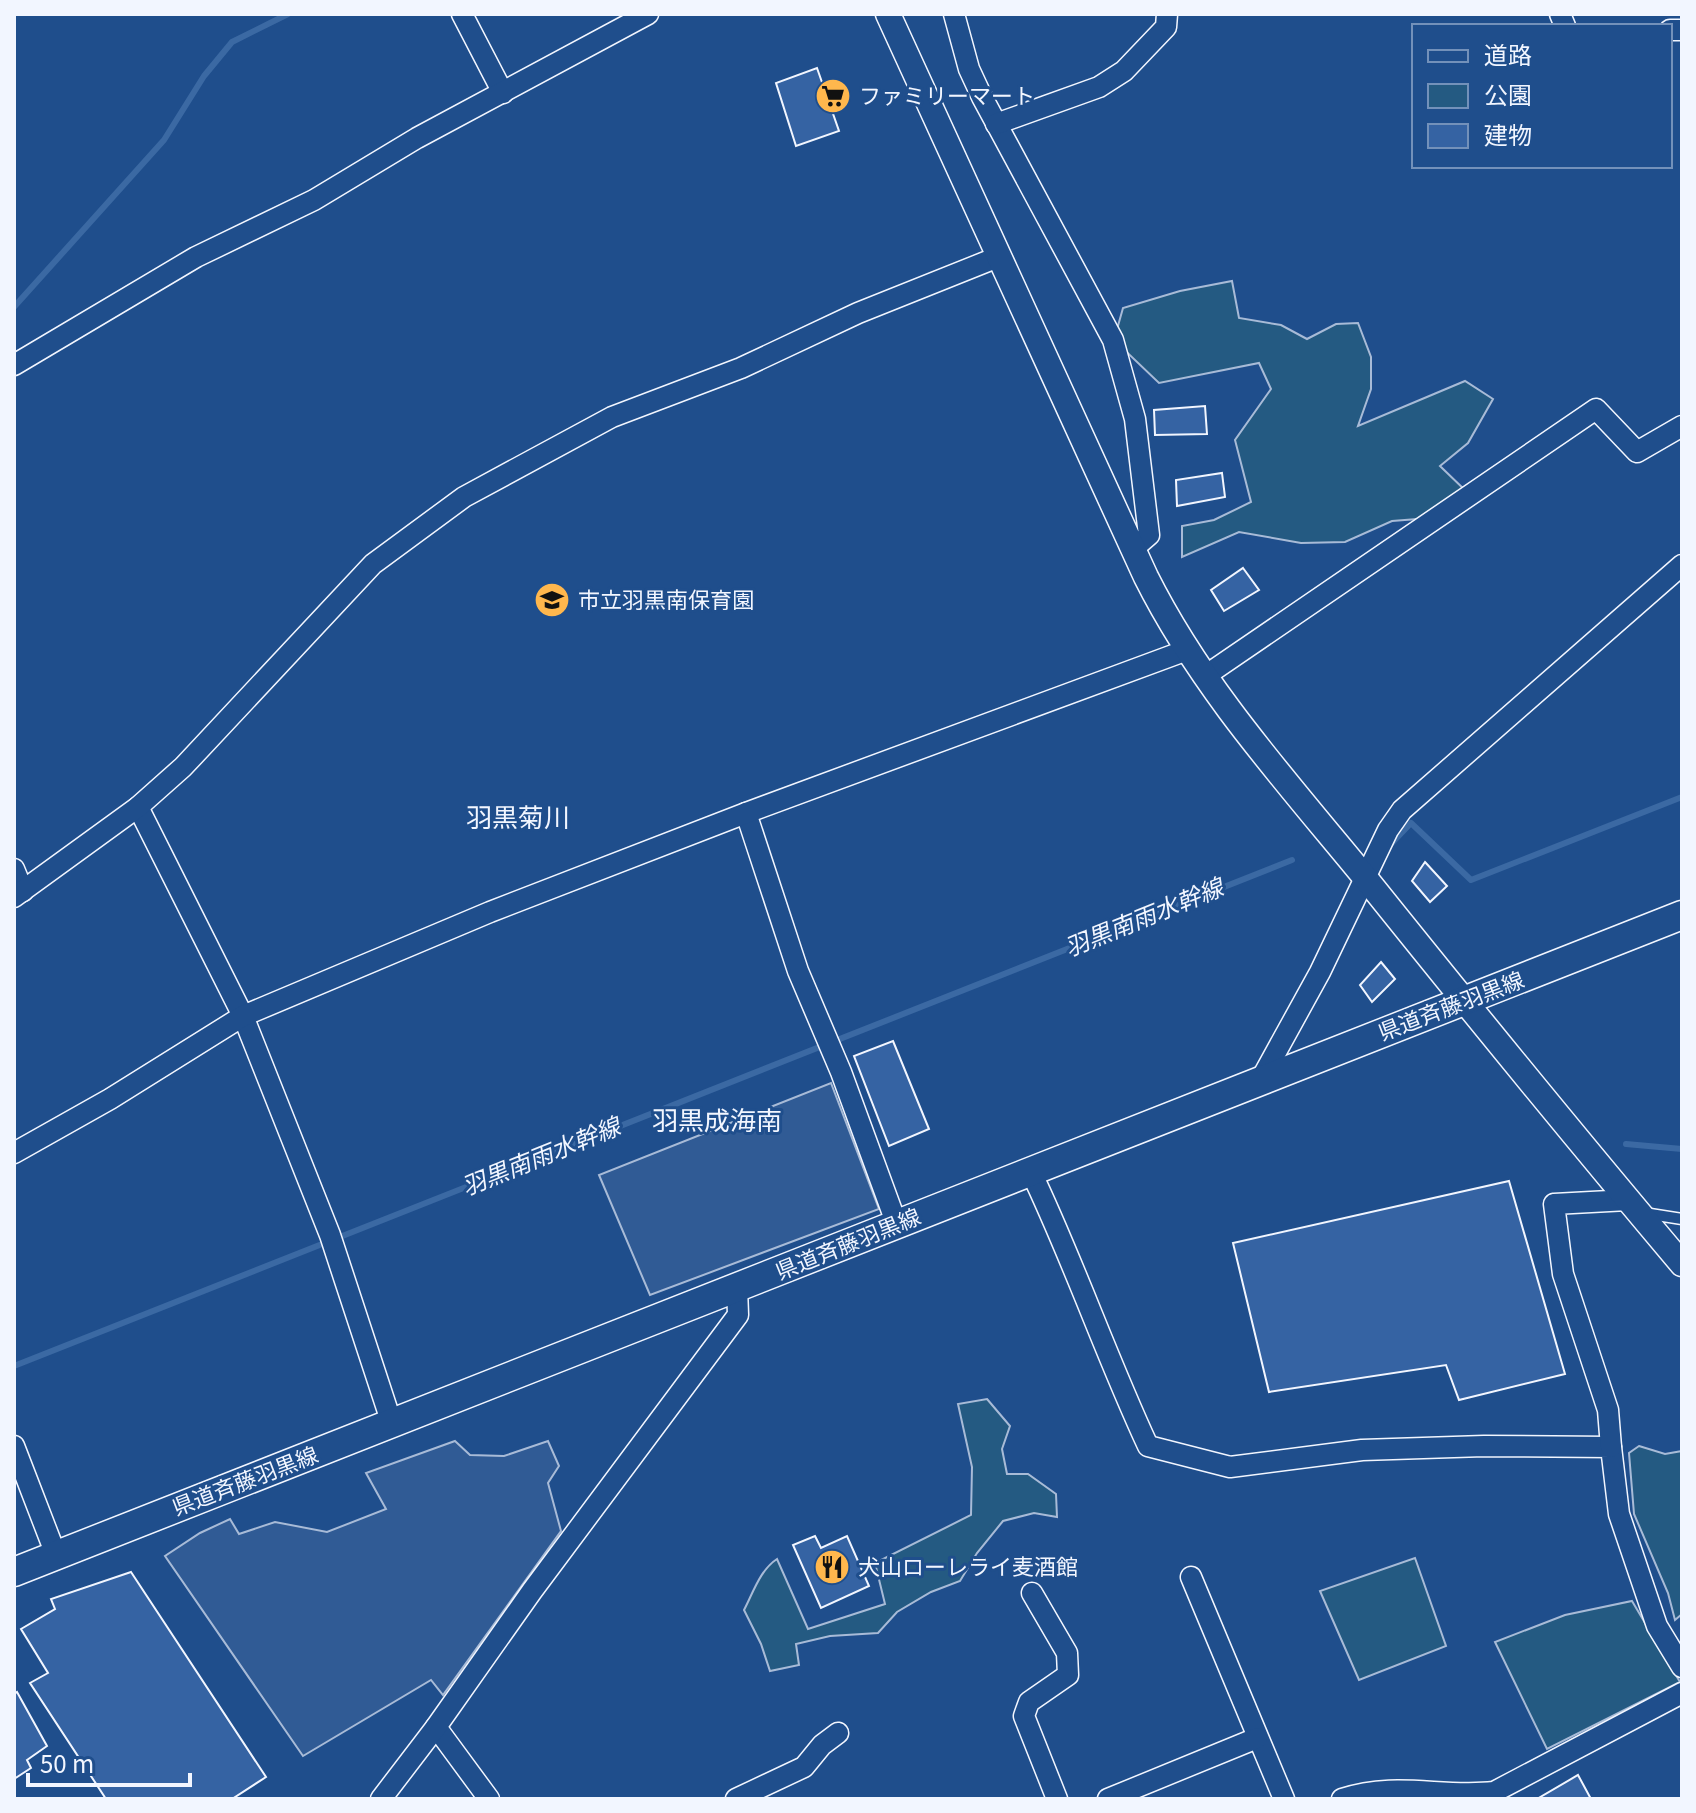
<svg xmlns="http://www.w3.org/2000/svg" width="1696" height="1813" font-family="Georgia,'Noto Sans JP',serif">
	<rect width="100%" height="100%" fill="#1f4e8c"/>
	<g fill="#245a82" stroke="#a8bbd7" stroke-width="2">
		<path d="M 1232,281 L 1239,318 L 1281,325 L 1307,339 L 1336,324 L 1358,323 L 1371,357 L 1371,389 L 1358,426 L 1465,381 L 1493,399 L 1468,443 L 1440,466 L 1469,494 L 1443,517 L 1392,521 L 1345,542 L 1301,543 L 1239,532 L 1182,557 L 1182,526 L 1214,520 L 1251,502 L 1235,440 L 1271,389 L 1259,363 L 1159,383 L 1114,340 L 1123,308 L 1180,291 Z"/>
		<path d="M 987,1399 L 1010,1426 L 1002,1449 L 1007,1474 L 1028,1474 L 1056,1494 L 1057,1517 L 1034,1513 L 1003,1521 L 977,1553 L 960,1581 L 931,1592 L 897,1612 L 878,1633 L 830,1636 L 796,1644 L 799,1665 L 770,1671 L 761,1644 L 744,1610 C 753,1593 760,1570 777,1559 L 808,1629 L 885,1604 L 875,1563 L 971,1515 L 972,1467 L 958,1404 Z"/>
		<path d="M 1639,1446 L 1665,1454 L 1682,1451 L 1682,1614 L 1675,1620 L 1668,1593 L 1634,1514 L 1629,1453 Z"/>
		<path d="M 1415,1558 L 1446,1646 L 1359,1680 L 1320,1591 Z"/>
		<path d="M 1632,1601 L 1680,1682 L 1547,1749 L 1495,1642 L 1565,1615 Z"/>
	</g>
	<g fill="#305b95" stroke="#a8bbd7" stroke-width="2">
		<path d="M 831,1083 L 879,1209 L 650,1295 L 599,1175 Z"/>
		<path d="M 455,1441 L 470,1455 L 504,1456 L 548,1441 L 559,1466 L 548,1483 L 561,1531 L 443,1695 L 431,1680 L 303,1756 L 165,1556 L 200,1533 L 230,1519 L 239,1534 L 275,1522 L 327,1532 L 386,1509 L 366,1473 Z"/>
	</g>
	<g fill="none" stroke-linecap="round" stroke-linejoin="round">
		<g stroke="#3b69a3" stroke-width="6">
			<path d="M 14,307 L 164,140 L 204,76 L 232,42 L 288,14"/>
			<path d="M 1390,845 L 1411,823 L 1471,880 L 1682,797"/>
			<path d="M 1626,1144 L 1682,1149"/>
			<path d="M 14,1366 L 1292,860"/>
		</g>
	</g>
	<g fill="#3563a3" stroke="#f2f6ff" stroke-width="2">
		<path d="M 817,68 L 839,131 L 796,146 L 776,83 Z"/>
		<path d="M 1205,406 L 1207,434 L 1155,435 L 1154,410 Z"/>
		<path d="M 1222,473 L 1225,497 L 1177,506 L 1176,480 Z"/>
		<path d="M 1243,568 L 1259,590 L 1224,611 L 1211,590 Z"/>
		<path d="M 1425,862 L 1447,886 L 1430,902 L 1412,881 Z"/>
		<path d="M 1381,962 L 1395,979 L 1372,1002 L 1360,985 Z"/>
		<path d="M 893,1041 L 929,1129 L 889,1146 L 854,1056 Z"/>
		<path d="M 1509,1181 L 1565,1374 L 1459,1400 L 1446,1365 L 1269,1392 L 1233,1243 Z"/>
		<path d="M 815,1536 L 821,1548 L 847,1536 L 869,1586 L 821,1608 L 793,1545 Z"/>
		<path d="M 131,1572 L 266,1777 L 232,1799 L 106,1799 L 30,1683 L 48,1673 L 21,1629 L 55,1609 L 51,1599 Z"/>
		<path d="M 17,1692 L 47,1746 L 27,1760 L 31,1768 L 14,1779 L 14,1694 Z"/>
		<path d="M 1578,1775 L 1591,1799 L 1537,1799 Z"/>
	</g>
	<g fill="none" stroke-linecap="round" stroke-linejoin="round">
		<defs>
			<path id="service" d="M 1644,1213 L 1682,1219"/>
			<g id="minor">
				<path d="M 462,14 L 503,93"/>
				<path d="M 954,14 L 969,69 L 982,97 L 1113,340 L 1135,419 L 1149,535 L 1134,548"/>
				<path d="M 1560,14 L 1565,26"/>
				<path d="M 1670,30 L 1682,30"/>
				<path d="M 996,124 L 1099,87 L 1124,71 L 1166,27 L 1167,14"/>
				<path d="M 14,365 L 196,257 L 314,200 L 417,138 L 648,14"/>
				<path d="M 1205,676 L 1596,409 L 1637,452 L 1682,426"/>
				<path d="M 138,807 L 243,1016 L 330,1235 L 392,1424"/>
				<path d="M 746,813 L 798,971 L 841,1072 L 897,1225"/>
				<path d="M 14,869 L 23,891"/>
				<path d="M 14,897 L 138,807 L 183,767 L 373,564 L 464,497 L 612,417 L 741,368 L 858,313 L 998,257"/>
				<path d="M 1260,1081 L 1320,972 L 1388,830 L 1402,810 L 1682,565"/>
				<path d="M 14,1153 L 110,1099 L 243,1016 L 490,912 L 746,813 L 1187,650"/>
				<path d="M 1031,1172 C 1074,1262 1106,1356 1148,1446 L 1230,1467 L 1362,1450 L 1484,1446 L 1611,1447 L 1619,1514 L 1657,1626 L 1682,1667"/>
				<path d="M 14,1446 L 56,1555"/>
				<path d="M 1611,1447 L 1608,1410 L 1563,1274 L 1554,1204 L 1628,1200"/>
				<path d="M 1191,1577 L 1284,1799"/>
				<path d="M 1032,1593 L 1067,1653 L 1068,1675 L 1029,1702 L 1024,1716 L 1057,1799"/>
				<path d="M 436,1727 L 489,1799"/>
				<path d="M 381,1799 L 436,1727 L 532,1591 L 738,1315 L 737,1288"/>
				<path d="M 736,1799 L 804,1767 L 822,1745 L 838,1733"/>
				<path d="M 1108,1799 L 1257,1738"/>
				<path d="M 1342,1799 C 1397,1781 1440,1798 1494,1792 L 1682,1693"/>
			</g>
			<path id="tertiary" d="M 888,14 L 1146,577 C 1201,687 1285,780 1363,875 C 1468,1006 1574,1136 1682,1264"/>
			<path id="secondary" d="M 14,1572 L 1682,915"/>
		</defs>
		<use href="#service" stroke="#f2f6ff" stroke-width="13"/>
		<use href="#minor" stroke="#f2f6ff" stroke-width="23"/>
		<use href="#tertiary" stroke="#f2f6ff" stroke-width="27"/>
		<use href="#secondary" stroke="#f2f6ff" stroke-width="31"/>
		<use href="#service" stroke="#1f4e8c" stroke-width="10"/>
		<use href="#minor" stroke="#1f4e8c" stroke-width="20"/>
		<use href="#tertiary" stroke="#1f4e8c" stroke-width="24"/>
		<use href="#secondary" stroke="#1f4e8c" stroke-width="28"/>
	</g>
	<defs>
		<symbol id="supermarket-disc" viewBox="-11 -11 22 22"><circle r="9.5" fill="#ffb74d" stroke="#1f4e8c"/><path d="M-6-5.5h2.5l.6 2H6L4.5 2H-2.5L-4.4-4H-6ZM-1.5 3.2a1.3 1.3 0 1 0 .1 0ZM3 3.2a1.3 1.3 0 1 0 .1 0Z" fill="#111"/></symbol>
		<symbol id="school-disc" viewBox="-11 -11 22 22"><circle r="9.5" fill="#ffb74d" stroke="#1f4e8c"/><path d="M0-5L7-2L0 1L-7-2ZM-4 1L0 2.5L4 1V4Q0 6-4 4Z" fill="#111"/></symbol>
		<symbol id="restaurant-disc" viewBox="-11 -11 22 22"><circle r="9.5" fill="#ffb74d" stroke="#1f4e8c"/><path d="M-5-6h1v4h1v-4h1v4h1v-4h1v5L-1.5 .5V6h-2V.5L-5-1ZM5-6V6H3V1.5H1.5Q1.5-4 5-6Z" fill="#111"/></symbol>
	</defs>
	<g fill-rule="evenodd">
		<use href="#supermarket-disc" x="813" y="76" width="40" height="40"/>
		<use href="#school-disc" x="532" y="580" width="40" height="40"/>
		<use href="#restaurant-disc" x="812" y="1547" width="40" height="40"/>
	</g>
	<g text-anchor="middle" stroke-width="6" stroke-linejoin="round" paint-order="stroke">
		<g font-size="22" fill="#f2f6ff" stroke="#1f4e8c" text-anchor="start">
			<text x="859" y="104">ファミリーマート</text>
			<text x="578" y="608">市立羽黒南保育園</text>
			<text x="858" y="1575">犬山ローレライ麦酒館</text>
		</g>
		<g font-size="22" fill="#f2f6ff" stroke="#1f4e8c">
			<text transform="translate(1451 1006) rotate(-21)" y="8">県道斉藤羽黒線</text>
			<text transform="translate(848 1244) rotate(-22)" y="8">県道斉藤羽黒線</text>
			<text transform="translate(245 1481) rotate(-21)" y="8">県道斉藤羽黒線</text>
		</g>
		<g font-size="24" font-style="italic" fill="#f2f6ff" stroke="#1f4e8c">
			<text transform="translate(1144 918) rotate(-22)" y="8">羽黒南雨水幹線</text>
			<text transform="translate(541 1157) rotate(-22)" y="8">羽黒南雨水幹線</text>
		</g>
		<g font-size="26" fill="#f2f6ff" stroke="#1f4e8c">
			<text x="518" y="827">羽黒菊川</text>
			<text x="717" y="1130">羽黒成海南</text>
		</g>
	</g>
	<rect width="1696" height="1813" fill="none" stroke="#f2f6ff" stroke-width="32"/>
	<rect x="1412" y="24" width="260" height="144" fill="#1f4e8c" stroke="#7391ba" stroke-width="2"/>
	<rect x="1428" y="50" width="40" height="12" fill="#1f4e8c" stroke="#7391ba" stroke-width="2"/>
	<text x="1484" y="64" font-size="24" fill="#f2f6ff">道路</text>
	<rect x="1428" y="84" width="40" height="24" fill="#245a82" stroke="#7391ba" stroke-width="2"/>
	<text x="1484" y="104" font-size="24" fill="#f2f6ff">公園</text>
	<rect x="1428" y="124" width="40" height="24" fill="#3563a3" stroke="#7391ba" stroke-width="2"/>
	<text x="1484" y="144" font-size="24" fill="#f2f6ff">建物</text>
	<path d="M28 1773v12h162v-12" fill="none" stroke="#f2f6ff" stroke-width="4"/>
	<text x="40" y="1773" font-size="24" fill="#f2f6ff" stroke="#1f4e8c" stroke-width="6" paint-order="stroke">50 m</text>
</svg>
